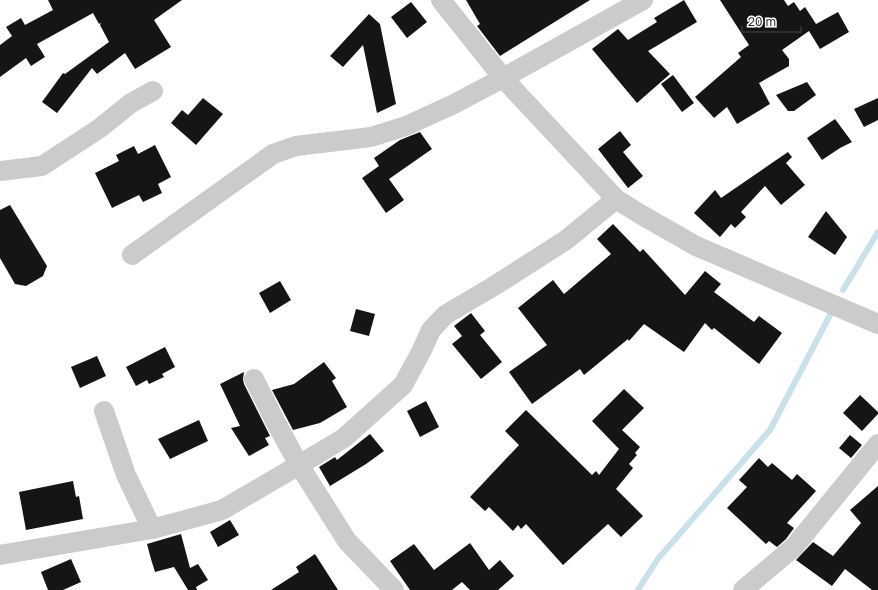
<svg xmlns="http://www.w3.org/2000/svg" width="878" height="590" font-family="'Golos Text',sans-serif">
	<rect width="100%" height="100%" fill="#fff"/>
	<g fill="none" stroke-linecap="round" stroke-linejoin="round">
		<g stroke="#cae1ea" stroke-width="6">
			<path d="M 843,290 L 878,232"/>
			<path d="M 638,590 L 657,560 L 770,430 L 831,313"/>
		</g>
	</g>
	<g fill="#151515">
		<path d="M 48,0 L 182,0 L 154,20 L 171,47 L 135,69 L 125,53 L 97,74 L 92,68 L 57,113 L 42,102 L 63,73 L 65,74 L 109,42 L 100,25 L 101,23 L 99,24 L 93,13 L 37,44 L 45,57 L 31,66 L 26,58 L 0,77 L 0,45 L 12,36 L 6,27 L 21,18 L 25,25 L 53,10 Z"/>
		<path d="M 466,0 L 590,0 L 500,56 L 477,26 L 480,24 Z"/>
		<path d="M 684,0 L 697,22 L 648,51 L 670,74 L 637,103 L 592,49 L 618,29 L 628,40 L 657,22 L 654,18 Z"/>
		<path d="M 720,0 L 784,0 L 788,6 L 794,2 L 800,11 L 805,7 L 816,24 L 838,12 L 849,32 L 820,49 L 809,31 L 782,50 L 789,59 L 789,66 L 759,83 L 770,104 L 737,124 L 727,107 L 714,118 L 695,97 L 741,57 L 738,53 L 749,45 Z"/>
		<path d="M 411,2 L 427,22 L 407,38 L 391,17 Z"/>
		<path d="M 369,14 L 380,24 L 396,104 L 377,113 L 363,45 L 343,67 L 330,56 Z"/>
		<path d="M 673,75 L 694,103 L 682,112 L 661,84 Z"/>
		<path d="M 807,82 L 816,95 L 794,111 L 788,111 L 776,95 Z"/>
		<path d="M 203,98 L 223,114 L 196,145 L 171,123 L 182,110 L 188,115 Z"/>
		<path d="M 878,98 L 878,120 L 864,127 L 854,109 Z"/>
		<path d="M 835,119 L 852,142 L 840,148 L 822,160 L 807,138 Z"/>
		<path d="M 620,131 L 631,145 L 623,152 L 643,176 L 628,188 L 598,149 Z"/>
		<path d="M 420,132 L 432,149 L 389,179 L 404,200 L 386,213 L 362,178 L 379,166 L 374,158 L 400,140 Z"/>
		<path d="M 155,145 L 171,177 L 158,184 L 162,193 L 143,202 L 139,195 L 112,208 L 95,173 L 119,161 L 116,155 L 134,146 L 138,154 Z"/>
		<path d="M 788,152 L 792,157 L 786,163 L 805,185 L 781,205 L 765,186 L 741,212 L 746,217 L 735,228 L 731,224 L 720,237 L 694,213 L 715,190 L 721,198 Z"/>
		<path d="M 10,205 L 47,266 L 43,276 L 26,286 L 15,284 L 0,258 L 0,210 Z"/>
		<path d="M 826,211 L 847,237 L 835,255 L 808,237 Z"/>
		<path d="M 613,224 L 640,252 L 643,249 L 685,295 L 705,271 L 721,284 L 714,292 L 754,322 L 759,316 L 782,333 L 759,364 L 714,328 L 712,330 L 705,323 L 684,352 L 644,324 L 629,341 L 628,339 L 584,375 L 580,369 L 532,404 L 509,372 L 547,345 L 518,308 L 553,280 L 564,294 L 611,254 L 597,239 Z"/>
		<path d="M 280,281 L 291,300 L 270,313 L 259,293 Z"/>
		<path d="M 356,309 L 375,314 L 369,336 L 350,331 Z"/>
		<path d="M 471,313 L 485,331 L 480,335 L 502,362 L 481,379 L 452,344 L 462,336 L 454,326 Z"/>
		<path d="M 165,347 L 175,367 L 162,374 L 164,377 L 149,384 L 147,380 L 136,386 L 126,367 Z"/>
		<path d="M 97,356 L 106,376 L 80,388 L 71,367 Z"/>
		<path d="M 324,362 L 336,378 L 332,381 L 347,407 L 320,423 L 293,430 L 272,390 L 294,384 Z"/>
		<path d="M 244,372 L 243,379 L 244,384 L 270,436 L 265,438 L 269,445 L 249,456 L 231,428 L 240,426 L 220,384 Z"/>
		<path d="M 624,389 L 644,408 L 622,430 L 640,447 L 635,453 L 637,455 L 629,464 L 633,468 L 616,489 L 643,516 L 621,537 L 608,524 L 563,565 L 526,524 L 521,529 L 518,525 L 513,531 L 489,507 L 485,511 L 470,497 L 519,445 L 505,431 L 526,410 L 592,475 L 596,471 L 599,475 L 619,449 L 592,421 Z"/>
		<path d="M 860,395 L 878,412 L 878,414 L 862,431 L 843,413 Z"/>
		<path d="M 426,401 L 439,427 L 420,437 L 407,411 Z"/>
		<path d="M 199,420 L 208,441 L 170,459 L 158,439 Z"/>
		<path d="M 370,434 L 384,451 L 366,464 L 330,486 L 319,467 L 335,457 L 337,460 Z"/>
		<path d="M 850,435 L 862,445 L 851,458 L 839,448 Z"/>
		<path d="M 759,458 L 768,467 L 772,463 L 792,480 L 797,474 L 816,491 L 787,523 L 794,528 L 786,539 L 777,547 L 769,541 L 766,544 L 727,508 L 747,487 L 739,480 Z"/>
		<path d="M 73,481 L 76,497 L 79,496 L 83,519 L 26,530 L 19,492 Z"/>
		<path d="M 878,486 L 878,590 L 872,590 L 845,569 L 832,586 L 796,560 L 813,542 L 833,556 L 861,523 L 850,510 Z"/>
		<path d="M 230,520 L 239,535 L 218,547 L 210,532 Z"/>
		<path d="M 181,534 L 190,568 L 198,564 L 208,580 L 196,587 L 197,590 L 188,590 L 174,567 L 155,572 L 151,559 L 147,544 Z"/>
		<path d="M 470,543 L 489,570 L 500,560 L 514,576 L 498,590 L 470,590 L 462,582 L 452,590 L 410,590 L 390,561 L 414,544 L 434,570 Z"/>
		<path d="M 315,554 L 338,590 L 271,590 L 299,572 L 296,567 Z"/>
		<path d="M 71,559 L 81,582 L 63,590 L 48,590 L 41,572 Z"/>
	</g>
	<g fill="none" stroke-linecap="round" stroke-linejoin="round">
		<g stroke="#cbcbcb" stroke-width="20">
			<path d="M 441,0 L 503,78 L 616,199 L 640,214 L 696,246 L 878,324"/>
			<path d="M 0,171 L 42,166 L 100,128 L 131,103 L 153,91"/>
			<path d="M 132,255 L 273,154 L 296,146 L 371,137 L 406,126 L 454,104 L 503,78 L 643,0"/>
			<path d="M 254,379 L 275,421 L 299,465 L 347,541 L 394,590"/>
			<path d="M 104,411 L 126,475 L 152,529"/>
			<path d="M 0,555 L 152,529 L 222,510 L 299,465 L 344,438 L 403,385 L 421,352 L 431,330 L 445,315 L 494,286 L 566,240 L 616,199"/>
			<path d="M 743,590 L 794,547 L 878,444"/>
		</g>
	</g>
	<path d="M742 26v6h59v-6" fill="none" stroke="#2e2e2e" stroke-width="2"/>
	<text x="748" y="26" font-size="12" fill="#2e2e2e" stroke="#ffffff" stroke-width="3" paint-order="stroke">20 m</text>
</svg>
